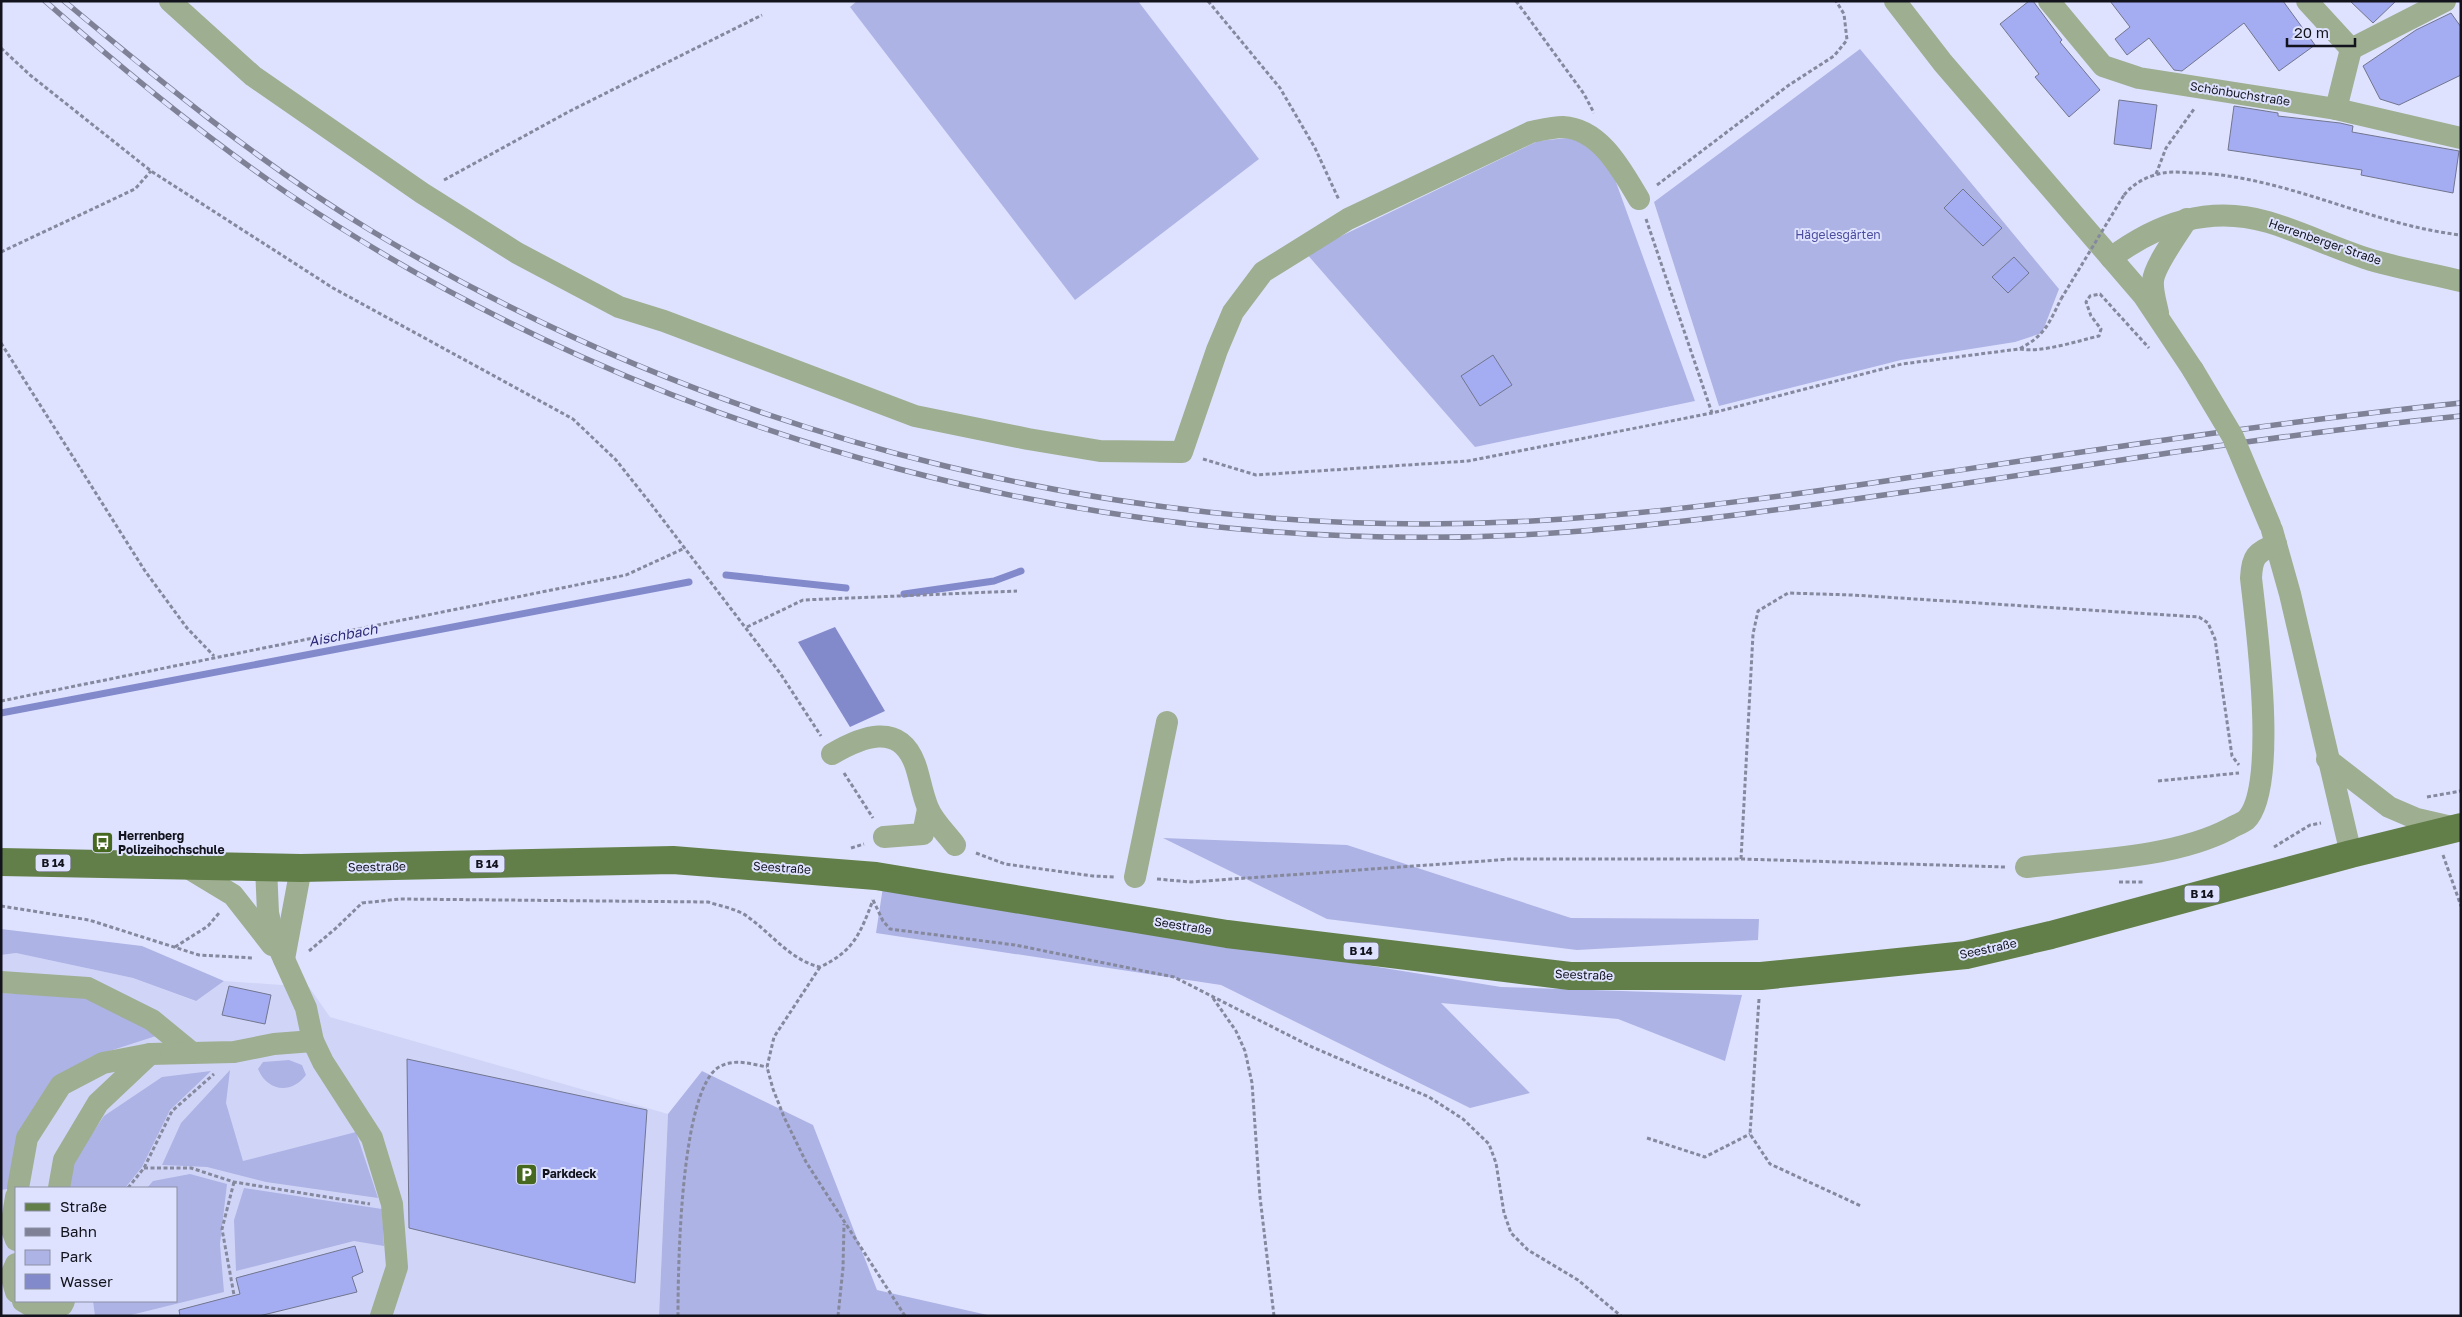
<svg xmlns="http://www.w3.org/2000/svg" width="2462" height="1317" font-family="'Golos Text',sans-serif">
	<rect width="100%" height="100%" fill="#dee2ff"/>
	<path fill="#d0d5f8" fill-rule="evenodd" d="M 16,953 L 133,978 L 195,1001 L 224,981 L 309,987 L 330,1017 L 668,1114 L 659,1316 L 1,1316 L 1,955 ZM 16,1188 L 176,1188 L 176,1301 L 16,1301 Z"/>
	<g fill="#adb3e4">
		<path d="M 857,1 L 1138,1 L 1259,159 L 1075,300 L 850,7 Z"/>
		<path d="M 1860,49 L 2059,289 L 2042,333 L 2015,342 L 1901,360 L 1719,406 L 1654,202 Z"/>
		<path d="M 1567,138 L 1586,143 L 1612,171 L 1695,401 L 1475,447 L 1306,253 L 1538,141 Z"/>
		<path d="M 1163,838 L 1347,845 L 1571,918 L 1759,919 L 1758,940 L 1577,950 L 1327,919 Z"/>
		<path d="M 883,887 L 1501,987 L 1742,995 L 1725,1061 L 1618,1019 L 1441,1003 L 1530,1093 L 1470,1108 L 1221,985 L 876,933 Z"/>
		<path d="M 1,929 L 142,946 L 224,981 L 196,1001 L 133,978 L 16,953 L 1,955 Z"/>
		<path d="M 1,993 L 84,997 L 133,1016 L 156,1036 L 91,1057 L 59,1078 L 13,1188 L 1,1190 Z"/>
		<path d="M 289,1060 L 302,1065 L 306,1075 C 291,1095 267,1091 258,1069 L 263,1062 Z"/>
		<path d="M 230,1070 L 226,1103 L 243,1161 L 356,1132 L 378,1198 L 266,1182 L 207,1167 L 162,1165 L 181,1123 Z"/>
		<path d="M 211,1071 L 170,1110 L 142,1167 L 125,1188 L 68,1188 L 72,1163 L 104,1116 L 162,1077 Z"/>
		<path d="M 702,1071 L 813,1125 L 877,1290 L 992,1316 L 659,1316 L 668,1114 Z"/>
		<path d="M 190,1174 L 227,1184 L 220,1244 L 224,1292 L 127,1316 L 95,1316 L 93,1301 L 176,1301 L 176,1188 L 147,1188 L 153,1181 Z"/>
		<path d="M 244,1188 L 382,1209 L 384,1246 L 354,1241 L 236,1271 L 234,1220 Z"/>
	</g>
	<path fill="#838acc" d="M 835,627 L 885,711 L 850,727 L 798,642 Z"/>
	<g fill="none" stroke-linecap="round" stroke-linejoin="round">
		<g stroke="#838acc" stroke-width="7">
			<path d="M 726,575 L 846,588"/>
			<path d="M 904,594 L 994,581 L 1021,571"/>
			<path d="M 1,713 L 689,582"/>
		</g>
	</g>
	<g fill="#a5adf2" stroke="#71758e">
		<path d="M 2029,1 L 2033,1 L 2062,40 L 2060,42 L 2100,90 L 2069,117 L 2035,77 L 2039,74 L 2000,24 Z"/>
		<path d="M 2110,1 L 2283,1 L 2315,45 L 2279,71 L 2244,23 L 2182,71 L 2174,70 L 2149,38 L 2127,55 L 2115,39 L 2130,27 Z"/>
		<path d="M 2350,1 L 2396,1 L 2373,23 Z"/>
		<path d="M 2451,13 L 2461,27 L 2461,75 L 2399,105 L 2380,99 L 2363,66 L 2416,30 Z"/>
		<path d="M 2119,100 L 2157,105 L 2151,149 L 2114,144 Z"/>
		<path d="M 2234,106 L 2278,113 L 2278,116 L 2340,123 L 2353,126 L 2352,132 L 2459,151 L 2453,193 L 2361,175 L 2362,170 L 2228,150 Z"/>
		<path d="M 1963,189 L 2002,228 L 1983,246 L 1944,208 Z"/>
		<path d="M 2014,257 L 2029,273 L 2008,293 L 1992,277 Z"/>
		<path d="M 1493,355 L 1512,385 L 1480,406 L 1461,376 Z"/>
		<path d="M 229,986 L 271,995 L 265,1024 L 222,1015 Z"/>
		<path d="M 407,1059 L 647,1110 L 635,1283 L 409,1228 Z"/>
		<path d="M 355,1246 L 363,1272 L 352,1277 L 357,1292 L 259,1316 L 180,1316 L 179,1310 L 240,1294 L 236,1278 Z"/>
	</g>
	<g fill="none" stroke-linecap="round" stroke-linejoin="round">
		<g stroke="#86899e" stroke-width="3" stroke-dasharray="4 2.5" stroke-linecap="butt">
			<path d="M 1208,1 L 1280,88 L 1315,148 L 1339,200"/>
			<path d="M 1516,1 L 1584,94 L 1594,113"/>
			<path d="M 1,48 L 30,75 L 151,171 L 333,288 L 573,419 L 616,460 L 651,504 L 780,673 L 821,736"/>
			<path d="M 2156,174 L 2166,148 L 2194,109"/>
			<path d="M 444,180 L 570,111 L 762,15"/>
			<path d="M 1657,185 L 1789,85 L 1834,56 L 1847,40 L 1844,14 L 1836,1"/>
			<path d="M 2124,195 C 2134,183 2147,176 2163,173 C 2173,171 2187,173 2197,173 C 2288,177 2371,225 2461,235"/>
			<path d="M 1646,219 L 1712,413 L 1902,364 L 2019,349 C 2045,336 2049,323 2061,299"/>
			<path d="M 1,252 L 135,189 L 151,171"/>
			<path d="M 1,343 L 145,571 L 187,628 L 214,656"/>
			<path d="M 2020,349 C 2042,353 2077,341 2099,336 L 2101,329 L 2091,316 L 2086,302 L 2090,296 L 2100,294 L 2149,348"/>
			<path d="M 1203,459 L 1256,475 L 1468,461 L 1712,413"/>
			<path d="M 747,627 L 803,600 L 1017,591"/>
			<path d="M 1,701 L 626,575 L 685,548"/>
			<path d="M 844,773 L 873,818"/>
			<path d="M 2158,781 L 2239,773"/>
			<path d="M 2427,797 L 2461,791"/>
			<path d="M 2274,847 L 2310,825 L 2321,823"/>
			<path d="M 851,848 L 864,844"/>
			<path d="M 976,853 L 1005,864 L 1093,876 L 1114,877"/>
			<path d="M 2443,855 L 2461,906"/>
			<path d="M 1741,859 L 1753,634 L 1758,611 L 1788,593 L 1852,595 L 2199,617 L 2208,623 L 2215,639 L 2232,756 L 2239,765"/>
			<path d="M 1157,879 L 1191,882 L 1512,859 L 1741,859 L 2005,867"/>
			<path d="M 2119,882 L 2145,882"/>
			<path d="M 873,900 L 883,921 L 890,929 L 1015,945 L 1174,977 L 1312,1047 L 1429,1097 L 1463,1119 L 1489,1144 L 1496,1163 L 1504,1213 L 1511,1233 L 1528,1250 L 1578,1280 L 1621,1316"/>
			<path d="M 1,906 L 89,920 L 199,955 L 254,958"/>
			<path d="M 175,947 L 208,926 L 219,913"/>
			<path d="M 309,951 L 335,929 L 362,903 L 400,899 L 708,902 C 720,906 738,909 748,917 C 772,934 790,960 820,967 C 854,951 860,934 873,900"/>
			<path d="M 820,967 L 774,1037 L 767,1067 L 773,1089 L 784,1117 L 806,1162 L 905,1316"/>
			<path d="M 1213,998 L 1236,1031 L 1245,1051 L 1252,1083 L 1260,1197 L 1274,1316"/>
			<path d="M 1759,999 L 1750,1134 L 1770,1164 L 1861,1206"/>
			<path d="M 1647,1138 L 1705,1157 L 1750,1134"/>
			<path d="M 144,1168 L 191,1168 L 234,1182 L 370,1204"/>
			<path d="M 234,1182 L 222,1229 L 234,1295"/>
			<path d="M 128,1188 L 144,1168 L 172,1111 L 214,1074"/>
			<path d="M 678,1316 C 678,1270 680,1090 719,1067 C 735,1058 750,1064 767,1067"/>
			<path d="M 838,1316 L 843,1268 L 844,1224"/>
		</g>
		<g stroke="#9eae91" stroke-width="22">
			<path d="M 170,1 L 253,76 L 422,193 L 517,253 L 619,307 L 664,321 L 915,416 L 1028,439 L 1100,451 L 1182,452 L 1217,350 L 1233,312 L 1263,272 L 1348,219 L 1531,132 C 1541,130 1553,127 1563,127 C 1601,129 1622,171 1639,199"/>
			<path d="M 1895,1 L 1943,63 L 2143,295 L 2193,370"/>
			<path d="M 2049,1 L 2103,66 L 2139,78 L 2336,109 L 2461,138"/>
			<path d="M 2307,1 L 2351,49 L 2336,109"/>
			<path d="M 2351,49 L 2445,1"/>
			<path d="M 2111,258 C 2158,223 2209,205 2268,222 C 2301,232 2332,247 2365,258 C 2396,268 2429,273 2461,281"/>
			<path d="M 2158,313 C 2156,303 2152,291 2153,281 C 2154,266 2178,234 2187,219"/>
			<path d="M 2272,530 L 2290,594 L 2351,854"/>
			<path d="M 832,754 C 861,737 899,721 915,764 C 920,778 922,794 928,808 C 933,821 946,833 955,845"/>
			<path d="M 2327,759 L 2389,807 L 2417,819 L 2456,828"/>
			<path d="M 884,837 L 923,834 L 928,809"/>
			<path d="M 185,866 L 233,895 L 272,945"/>
			<path d="M 266,867 L 268,913 L 273,935 L 306,1008 L 313,1041 L 323,1062 L 372,1138 L 392,1204 L 397,1267 L 381,1316"/>
			<path d="M 2026,867 C 2088,860 2174,858 2229,829 C 2234,826 2242,823 2246,820 C 2279,789 2256,624 2251,578 C 2252,556 2256,553 2276,544"/>
			<path d="M 1135,877 L 1167,722"/>
			<path d="M 284,959 L 301,868"/>
			<path d="M 1,982 L 88,988 L 152,1020 L 191,1052"/>
			<path d="M 18,1188 L 27,1138 L 61,1085 L 103,1063 L 150,1054 L 234,1052 L 274,1044 L 313,1041"/>
			<path d="M 59,1188 L 64,1160 L 98,1103 L 150,1054"/>
			<path d="M 16,1197 L 11,1227 L 16,1240"/>
			<path d="M 16,1264 L 11,1275 L 16,1292"/>
			<path d="M 23,1301 L 38,1310 L 62,1305 L 64,1301"/>
		</g>
		<path stroke="#637f49" stroke-width="28" d="M 1,862 L 301,868 L 673,860 L 876,876 L 1227,934 L 1570,976 L 1761,976 L 1966,955 L 2051,935 L 2351,854 L 2461,827"/>
		<defs>
			<g id="rail">
				<path d="M 45,1 C 122,69 202,135 287,193 C 659,444 1120,565 1568,532 C 1688,523 1807,506 1926,489 C 2104,463 2282,434 2461,416"/>
				<path d="M 64,1 C 162,83 261,164 370,230 C 728,445 1148,548 1564,519 C 1678,511 1792,495 1906,478 C 2090,451 2275,422 2461,403"/>
			</g>
		</defs>
		<use href="#rail" stroke="#7f8296" stroke-width="5.5"/>
		<use href="#rail" stroke="#dee2ff" stroke-width="4" stroke-dasharray="11" stroke-linecap="butt"/>
		<path stroke="#86899e" stroke-width="3" stroke-dasharray="4 2.5" stroke-linecap="butt" d="M 2061,299 L 2124,195"/>
		<path stroke="#9eae91" stroke-width="22" d="M 2193,370 L 2233,437 L 2270,525"/>
	</g>
	<defs>
		<symbol id="bus-square" viewBox="-11 -11 22 22"><rect x="-9" y="-9" width="18" height="18" rx="4" fill="#46681f" stroke="#dee2ff"/><path d="M-5-6H5V4H4V6H2V4H-2V6H-4V4H-5ZM-3.5-4V0h7V-4ZM-3.5 1.2v1.5H-2V1.2ZM2 1.2v1.5H3.5V1.2Z" fill="#fff"/></symbol>
		<symbol id="parking-square" viewBox="-11 -11 22 22"><rect x="-9" y="-9" width="18" height="18" rx="4" fill="#46681f" stroke="#dee2ff"/><path d="M-3.5-5.5H1a3.5 3.5 0 0 1 0 7H-1V5.5H-3.5ZM-1-3.4V-.6H.8a1.4 1.4 0 0 0 0-2.8Z" fill="#fff"/></symbol>
	</defs>
	<g fill-rule="evenodd">
		<use href="#bus-square" x="90" y="830" width="25" height="25"/>
		<use href="#parking-square" x="514" y="1162" width="25" height="25"/>
	</g>
	<g text-anchor="middle" stroke-width="4" stroke-linejoin="round" paint-order="stroke">
		<g fill="#dee2ff" stroke="#4f5161" stroke-width="1">
			<rect x="35.5" y="854.5" width="35" height="17" rx="4"/>
			<rect x="469.5" y="855.5" width="35" height="17" rx="4"/>
			<rect x="2184.5" y="885.5" width="35" height="17" rx="4"/>
			<rect x="1343.5" y="942.5" width="35" height="17" rx="4"/>
		</g>
		<g font-size="11" font-weight="bold" fill="#12131d">
			<text x="53" y="867">B 14</text>
			<text x="487" y="868">B 14</text>
			<text x="2202" y="898">B 14</text>
			<text x="1361" y="955">B 14</text>
		</g>
		<g font-size="12" fill="#12131d" stroke="#dee2ff">
			<text transform="translate(2240 94) rotate(9)" y="4">Schönbuchstraße</text>
			<text transform="translate(2325 242) rotate(19)" y="4">Herrenberger Straße</text>
			<text transform="translate(377 867) rotate(-1)" y="4">Seestraße</text>
			<text transform="translate(782 868) rotate(4)" y="4">Seestraße</text>
			<text transform="translate(1183 926) rotate(9)" y="4">Seestraße</text>
			<text transform="translate(1988 949) rotate(-12)" y="4">Seestraße</text>
			<text transform="translate(1584 975) rotate(2)" y="4">Seestraße</text>
		</g>
		<g font-size="12" fill="#4a4c9d" stroke="#dee2ff">
			<text x="1838" y="239">Hägelesgärten</text>
		</g>
		<g font-size="12" font-weight="bold" fill="#12131d" stroke="#dee2ff" text-anchor="start">
			<text x="118" y="840">Herrenberg<tspan x="118" dy="14">Polizeihochschule</tspan></text>
			<text x="542" y="1178">Parkdeck</text>
		</g>
		<g font-size="14" font-style="italic" fill="#2d2977" stroke="#dee2ff">
			<text transform="translate(343 635) rotate(-11)" y="5">Aischbach</text>
		</g>
	</g>
	<rect width="2462" height="1317" fill="none" stroke="#12131d" stroke-width="5"/>
	<rect x="15" y="1187" width="162" height="115" fill="#dee2ff" stroke="#8c8fa5"/>
	<rect x="25" y="1203" width="25" height="8" fill="#637f49" stroke="#8c8fa5"/>
	<text x="60" y="1212" font-size="15" fill="#12131d">Straße</text>
	<rect x="25" y="1228" width="25" height="8" fill="#7f8296" stroke="#8c8fa5"/>
	<text x="60" y="1237" font-size="15" fill="#12131d">Bahn</text>
	<rect x="25" y="1250" width="25" height="15" fill="#adb3e4" stroke="#8c8fa5"/>
	<text x="60" y="1262" font-size="15" fill="#12131d">Park</text>
	<rect x="25" y="1274" width="25" height="15" fill="#838acc" stroke="#8c8fa5"/>
	<text x="60" y="1287" font-size="15" fill="#12131d">Wasser</text>
	<path d="M2287 38v8h68v-8" fill="none" stroke="#12131d" stroke-width="2.5"/>
	<text x="2294" y="38" font-size="15" fill="#12131d" stroke="#dee2ff" stroke-width="4" paint-order="stroke">20 m</text>
</svg>
